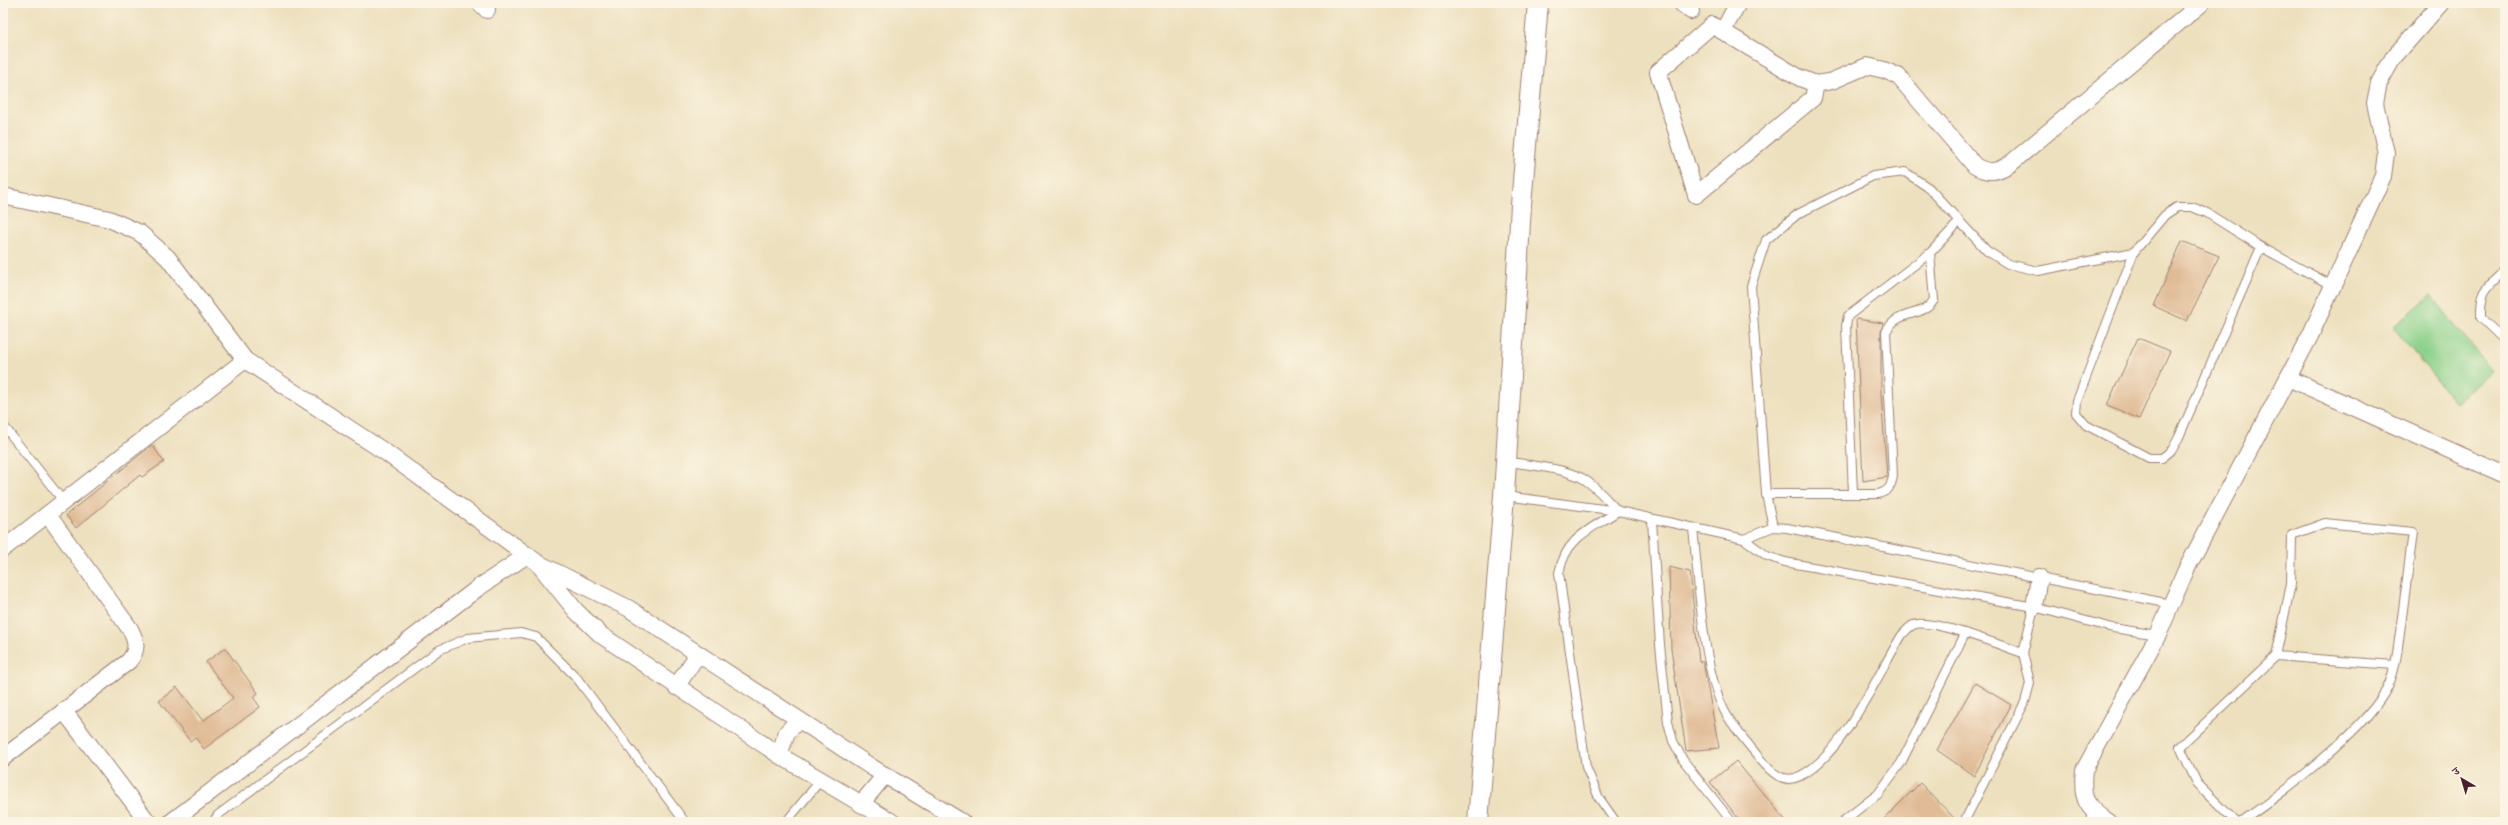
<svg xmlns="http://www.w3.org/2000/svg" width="2508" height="825" font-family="'Sorts Mill Goudy','Noto Serif Devanagari',serif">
	<rect width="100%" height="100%" fill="#fcf5e5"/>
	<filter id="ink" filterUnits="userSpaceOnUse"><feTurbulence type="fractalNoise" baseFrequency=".025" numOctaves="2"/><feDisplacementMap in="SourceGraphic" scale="8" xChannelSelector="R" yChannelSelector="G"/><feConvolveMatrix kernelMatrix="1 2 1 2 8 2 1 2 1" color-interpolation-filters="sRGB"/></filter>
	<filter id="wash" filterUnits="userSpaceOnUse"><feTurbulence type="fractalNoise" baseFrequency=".012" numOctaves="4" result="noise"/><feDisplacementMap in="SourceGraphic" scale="16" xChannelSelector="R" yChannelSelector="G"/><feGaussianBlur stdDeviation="0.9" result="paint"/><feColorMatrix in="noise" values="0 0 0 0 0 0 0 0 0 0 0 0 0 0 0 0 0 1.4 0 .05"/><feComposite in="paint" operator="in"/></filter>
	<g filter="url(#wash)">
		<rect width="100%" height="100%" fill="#ede0be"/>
		<path fill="#8dd28c" stroke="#6c785c" d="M 2431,295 L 2492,371 L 2455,402 L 2393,327 Z"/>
		<g id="blocks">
			<g fill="#e0bb96">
				<path d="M 2182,241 L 2219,256 L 2187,321 L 2154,306 Z"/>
				<path d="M 1856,319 L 1883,323 L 1881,332 L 1881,394 L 1887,477 L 1863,481 Z"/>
				<path d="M 2138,338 L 2170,351 L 2139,419 L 2107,405 Z"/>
				<path d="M 152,445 L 164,462 L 142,477 L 140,475 L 76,528 L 66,515 Z"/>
				<path d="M 1669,567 L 1690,572 L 1699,662 L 1703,662 L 1719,748 L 1686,751 L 1671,649 Z"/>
				<path d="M 225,648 L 258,693 L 253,697 L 260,707 L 204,749 L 195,737 L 190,741 L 159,701 L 177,687 L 203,721 L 233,698 L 206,662 Z"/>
				<path d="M 1975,683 L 2011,705 L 1974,776 L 1937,750 Z"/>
				<path d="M 1736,761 L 1787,822 L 1741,822 L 1710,782 Z"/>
				<path d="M 1920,783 L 1958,822 L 1881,822 Z"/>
			</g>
		</g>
	</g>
	<g filter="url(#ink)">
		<use href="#blocks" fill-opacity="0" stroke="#9c8074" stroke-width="1"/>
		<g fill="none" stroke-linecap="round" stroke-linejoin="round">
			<defs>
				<g id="service">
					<path d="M 2134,252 L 2077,401 L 2076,413 L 2086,425 L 2149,458 L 2162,458 L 2172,450 L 2179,437 L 2261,247"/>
					<path d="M 2505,270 C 2486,288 2480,291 2481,318 L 2505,341"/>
					<path d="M 3,425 L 64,502"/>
					<path d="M 1506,461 C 1531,466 1559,467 1582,478 C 1596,486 1607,500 1618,511"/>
					<path d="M 1853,493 L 1846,326 L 1848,316 L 1930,253 L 1959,222"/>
					<path d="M 1766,494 L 1878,494 C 1889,491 1891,487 1893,476 L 1886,332 C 1898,308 1922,319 1934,300 L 1930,253"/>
					<path d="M 1505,496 L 1618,511 L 1744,539 L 1767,556 L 1785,562 L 2034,607 L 2113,628 L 2158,635"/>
					<path d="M 1652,520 L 1660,645 L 1668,722 L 1673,741 L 1683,760 L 1732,822"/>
					<path d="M 1773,527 L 1766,494 L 1751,286 L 1766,240 L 1798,214 L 1873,176 L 1905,172 L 1929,188 L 1987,251 L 2008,264 L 2038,271 L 2134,252 L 2165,215 L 2177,207 L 2192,207 L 2207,213 L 2261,247 L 2331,285"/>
					<path d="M 1693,529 C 1699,580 1702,667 1724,710 C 1733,728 1748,743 1760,759 C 1770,771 1783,785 1800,776 C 1843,755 1877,675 1902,635 C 1905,632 1909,627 1913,625 C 1930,617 2004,647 2023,653"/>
					<path d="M 1744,539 L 1773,527 L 1787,528 L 2171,604"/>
					<path d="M 2276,656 L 2394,665"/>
					<path d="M 213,822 L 218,815 L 439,650 L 468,638 L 521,633 L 536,637 L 576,677 L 685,822"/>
					<path d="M 786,822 L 820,781"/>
					<path d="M 1616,822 L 1599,798 L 1586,767 L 1559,573 C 1566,537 1590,530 1618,511"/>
					<path d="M 1842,822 L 1878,794 L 1901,763 L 1965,634"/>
					<path d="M 1964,822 L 2025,702 L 2030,683 L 2023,653 L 2034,607"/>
					<path d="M 2236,822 L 2197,783 L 2180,747 L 2276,656 L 2291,584 L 2292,535 L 2325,523 L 2413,532 C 2409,563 2405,594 2401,625 C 2398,644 2397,666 2389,684 C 2372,725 2279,796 2241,822"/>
				</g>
				<g id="minor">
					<path d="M 480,3 L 487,10"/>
					<path d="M 1681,3 L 1691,11"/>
					<path d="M 1723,31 L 1738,3"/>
					<path d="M 1816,84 L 1813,98 L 1696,195 L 1658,72 L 1712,25 L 1800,78 L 1816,84 L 1832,81 L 1867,66 L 1884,70 L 1898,76 L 1975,166 C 1989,174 1997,172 2010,164 L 2202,3"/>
					<path d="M 3,196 L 109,219 L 140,233 L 168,258 L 245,360 L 385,452 L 538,563 L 628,608 L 873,768 L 962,822"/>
					<path d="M 2288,378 L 2505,475"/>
					<path d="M 3,549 L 245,360"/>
					<path d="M 540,566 L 576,611 L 601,635 L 779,755 L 892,822"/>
					<path d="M 2034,607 L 2039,577"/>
					<path d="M 676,687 L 698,654"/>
					<path d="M 64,711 L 148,822"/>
					<path d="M 779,755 L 787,732 L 799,720"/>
					<path d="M 3,758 L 129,661 C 138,650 137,642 130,629 L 48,515"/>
					<path d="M 861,804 L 885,775"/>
					<path d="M 171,822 L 478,588 L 527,555"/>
					<path d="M 2109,822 C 2085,809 2081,796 2084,770 L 2158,635 L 2186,570 L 2310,336 L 2383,176 L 2386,153 L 2375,103 L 2379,83 L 2393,58 L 2441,3"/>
				</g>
				<path id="tertiary" d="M 1478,822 L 1504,496 L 1521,205 L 1538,3"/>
			</defs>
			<use href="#service" stroke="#9c8074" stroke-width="10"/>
			<use href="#minor" stroke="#9c8074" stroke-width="18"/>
			<use href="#tertiary" stroke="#9c8074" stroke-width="22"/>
			<use href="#service" stroke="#fff" stroke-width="8"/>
			<use href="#minor" stroke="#fff" stroke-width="16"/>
			<use href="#tertiary" stroke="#fff" stroke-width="20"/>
		</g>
	</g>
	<rect width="2508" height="825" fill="none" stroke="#fcf5e5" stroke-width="16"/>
	<g transform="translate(2462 779) rotate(322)" stroke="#fcf5e5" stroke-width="3" paint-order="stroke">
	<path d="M0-3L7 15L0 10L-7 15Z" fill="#4a1f2b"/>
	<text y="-6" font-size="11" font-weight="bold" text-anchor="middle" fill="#4a1f2b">उ</text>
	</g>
</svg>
